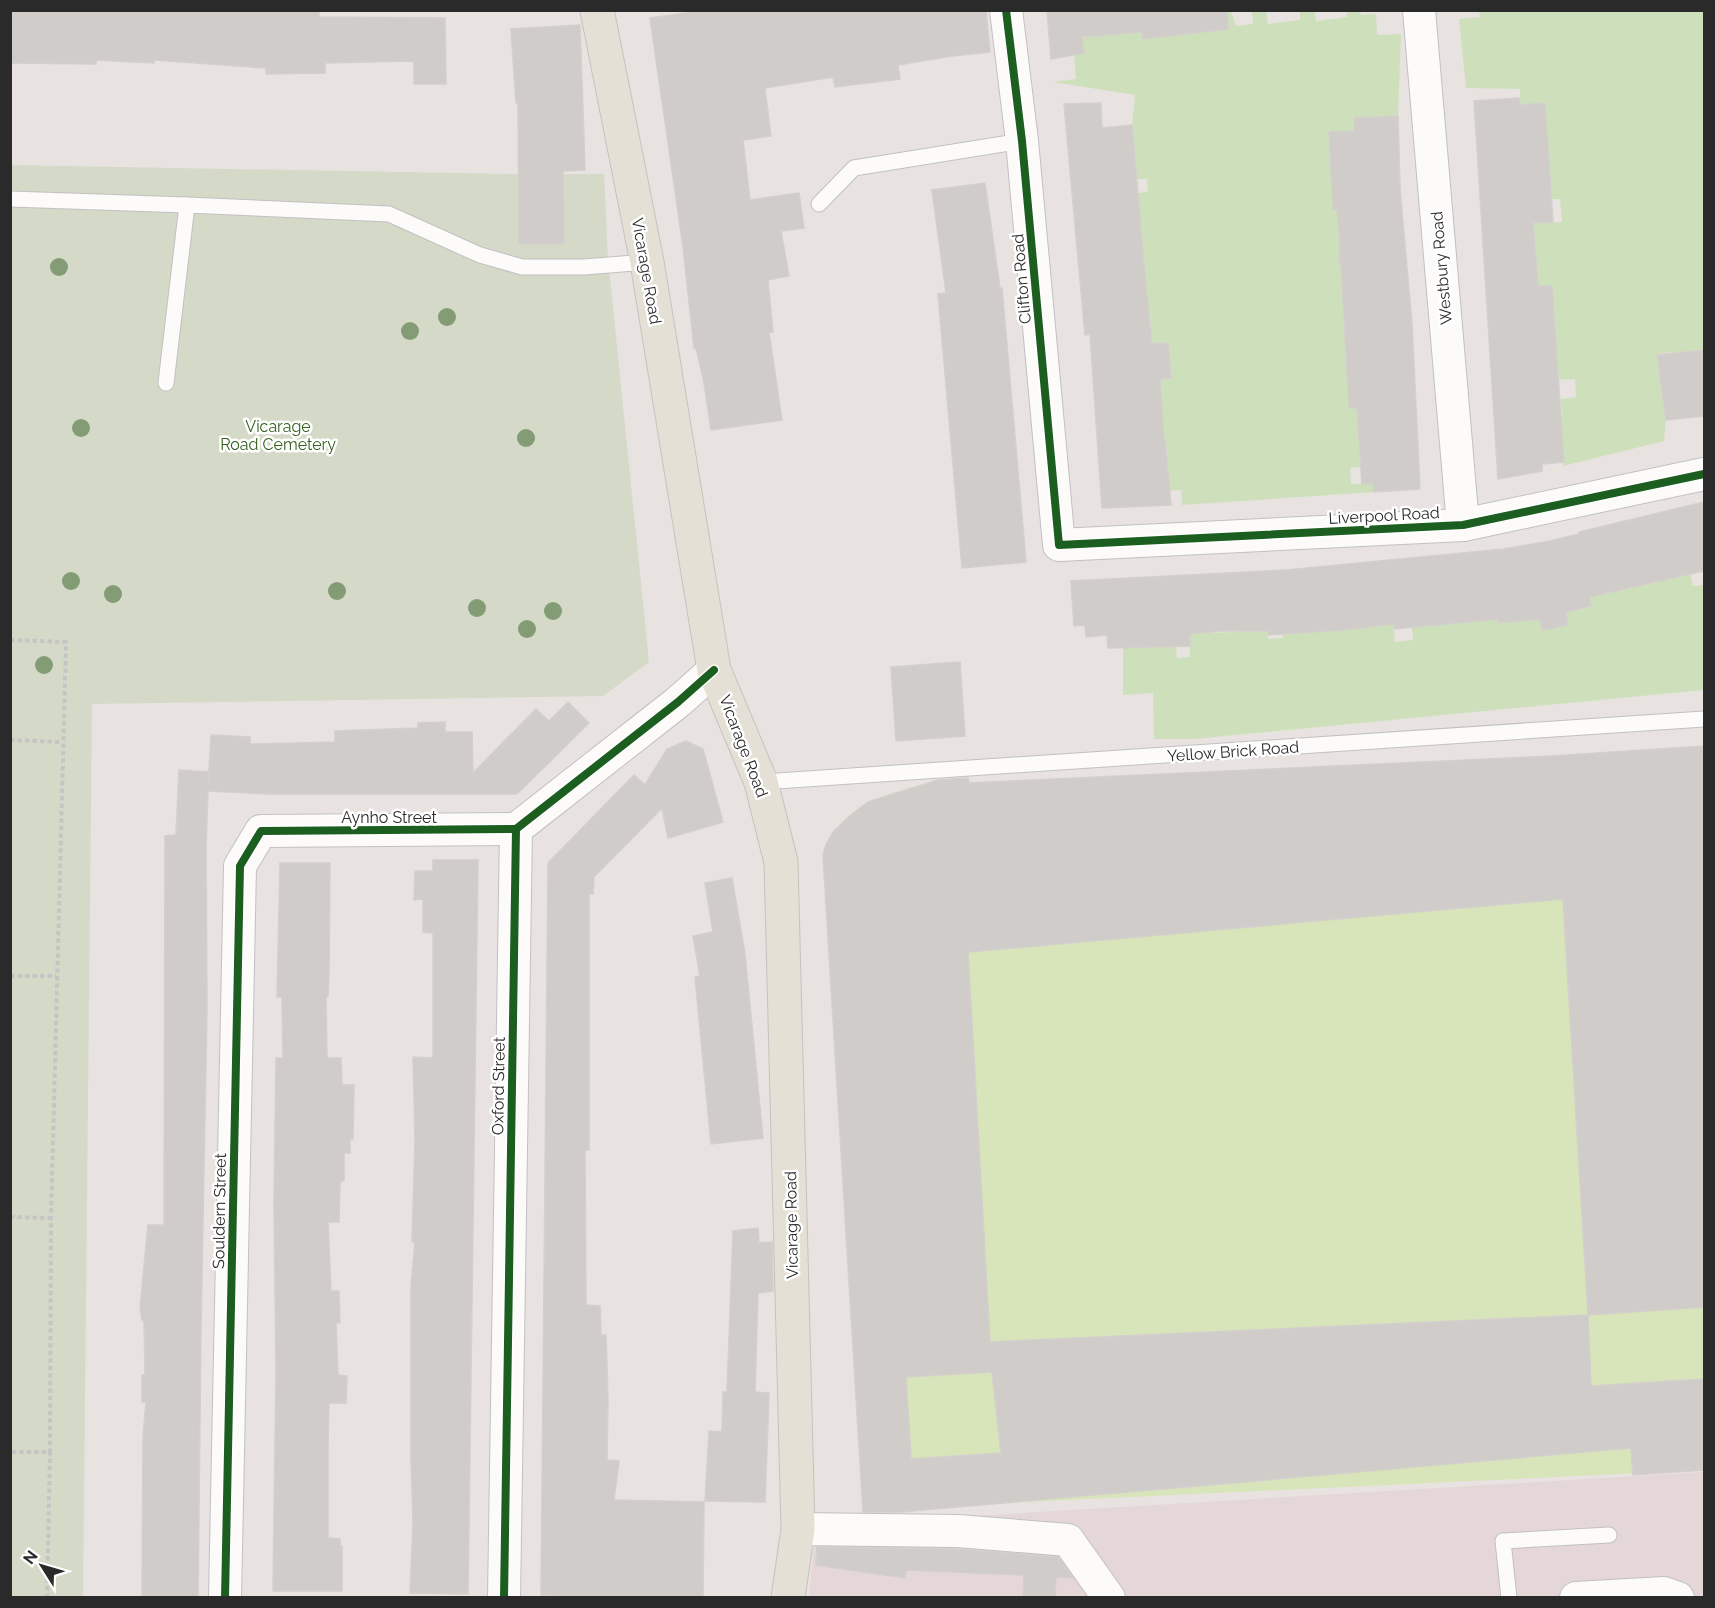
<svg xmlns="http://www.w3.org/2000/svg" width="1715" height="1608" font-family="Raleway,sans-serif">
	<rect width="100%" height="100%" fill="#e8e3e0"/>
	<path fill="#e5d7d7" d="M 1704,1472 L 1704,1597 L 809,1598 L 815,1533 L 870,1522 Z"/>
	<g fill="#cee0bb">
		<path d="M 1360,10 L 1361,15 L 1376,14 L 1377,35 L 1401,34 L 1398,116 L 1354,118 L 1354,131 L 1329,132 L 1356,207 L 1340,244 L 1339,262 L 1361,261 L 1343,283 L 1343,316 L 1364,315 L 1349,408 L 1358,408 L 1361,467 L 1350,468 L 1351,484 L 1373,483 L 1374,492 L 1182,505 L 1181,490 L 1155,491 L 1168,475 L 1166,442 L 1143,443 L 1136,380 L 1171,378 L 1168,343 L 1131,345 L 1130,337 L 1151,329 L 1150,314 L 1129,315 L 1122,245 L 1143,243 L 1139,212 L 1118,195 L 1148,192 L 1147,179 L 1136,179 L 1112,146 L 1134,144 L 1132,125 L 1135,95 L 1053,82 L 1076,79 L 1074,55 L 1084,53 L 1082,38 L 1097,36 L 1140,13 L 1144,39 L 1175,35 L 1221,11 L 1231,11 L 1236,26 L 1253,24 L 1252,11 L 1266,11 L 1268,24 L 1300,20 L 1300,11 L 1315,11 L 1316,21 L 1347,17 L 1347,11 Z"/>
		<path d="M 1479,10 L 1704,11 L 1704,350 L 1692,352 L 1676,375 L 1673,352 L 1657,354 L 1666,420 L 1664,441 L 1563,466 L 1561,430 L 1537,417 L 1562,415 L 1561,399 L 1576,397 L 1575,379 L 1535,381 L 1553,318 L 1552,286 L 1531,287 L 1526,224 L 1562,222 L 1560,199 L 1526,200 L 1550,183 L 1548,152 L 1523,153 L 1545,121 L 1545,103 L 1520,105 L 1520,89 L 1466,88 L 1459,19 L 1480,17 Z"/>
		<path d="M 1686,552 L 1693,586 L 1704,585 L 1704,690 L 1194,739 L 1154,739 L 1153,693 L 1123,695 L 1123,647 L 1158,619 L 1160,647 L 1176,646 L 1177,658 L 1190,657 L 1189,619 L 1203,633 L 1268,631 L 1268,639 L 1283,638 L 1281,614 L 1348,630 L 1381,626 L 1379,606 L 1392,604 L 1395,642 L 1413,640 L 1411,617 L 1536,591 L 1542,630 L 1568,625 L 1566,612 L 1591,606 L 1588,576 L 1599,595 L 1630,588 L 1626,569 L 1640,565 L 1644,585 L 1659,582 L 1658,575 Z"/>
	</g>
	<path fill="#d5dac8" d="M 11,165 L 511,174 L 604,174 L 608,258 L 649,662 L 603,696 L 92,704 L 83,1597 L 11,1598 Z"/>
	<path fill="#d8e4b9" d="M 1704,746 L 1704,1470 L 1004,1503 L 863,1512 L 823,855 C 836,811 876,797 916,786 L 1552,756 Z"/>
	<g fill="#cfccc9" stroke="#d3cfcc" stroke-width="1.5" fill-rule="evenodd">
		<path d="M 10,10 L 319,10 L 319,17 L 445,18 L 446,84 L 414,84 L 414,62 L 408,61 L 325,63 L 325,73 L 266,74 L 266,68 L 154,60 L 154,63 L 96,60 L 96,64 L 10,63 Z"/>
		<path d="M 709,10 L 986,10 L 990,52 L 952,56 L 898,65 L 900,79 L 835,87 L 833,77 L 765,88 L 771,136 L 743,140 L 750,200 L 799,193 L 804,228 L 781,231 L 789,276 L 768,280 L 773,332 L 769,332 L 782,420 L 711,430 L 704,383 L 696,348 L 694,348 L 683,247 L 650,18 Z"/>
		<path d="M 1047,10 L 1227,10 L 1228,29 L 1143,39 L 1142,32 L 1082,37 L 1084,53 L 1051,59 Z"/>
		<path d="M 580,25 L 585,170 L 563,171 L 564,244 L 519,244 L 518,103 L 516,103 L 511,29 Z"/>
		<path d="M 1519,98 L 1520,105 L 1545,103 L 1553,222 L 1533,223 L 1538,286 L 1552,286 L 1564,462 L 1542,464 L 1542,471 L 1498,479 L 1474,101 Z"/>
		<path d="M 1101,103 L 1102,128 L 1132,125 L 1145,277 L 1152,344 L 1168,343 L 1171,378 L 1160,379 L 1164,441 L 1165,441 L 1171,505 L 1102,508 L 1090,334 L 1085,335 L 1064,104 Z"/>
		<path d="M 1398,116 L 1400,189 L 1412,324 L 1420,489 L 1374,492 L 1373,483 L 1362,484 L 1357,408 L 1349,408 L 1341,262 L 1339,262 L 1340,244 L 1337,209 L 1333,209 L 1329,132 L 1354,131 L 1354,118 Z"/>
		<path d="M 985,183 L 1000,288 L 1002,288 L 1026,562 L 962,568 L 938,294 L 946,293 L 932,190 Z"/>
		<path d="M 1704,350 L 1704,416 L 1666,420 L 1657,355 Z"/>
		<path d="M 1704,502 L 1704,571 L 1589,597 L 1591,606 L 1566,612 L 1568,625 L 1542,630 L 1540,619 L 1498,623 L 1498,619 L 1394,629 L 1394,624 L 1344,630 L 1268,635 L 1268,631 L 1219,631 L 1190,634 L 1190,646 L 1108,648 L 1107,635 L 1086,637 L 1085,625 L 1074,626 L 1071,581 L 1286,570 L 1504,549 L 1550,541 L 1579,534 L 1579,532 Z"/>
		<path d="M 960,662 L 965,736 L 896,741 L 891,667 Z"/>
		<path d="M 568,702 L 589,723 L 517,794 L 269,794 L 208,791 L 206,846 L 207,1008 L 201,1328 L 198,1598 L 142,1598 L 143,1437 L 146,1402 L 142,1402 L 142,1375 L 145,1375 L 144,1320 L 142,1320 L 140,1308 L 148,1225 L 164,1225 L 165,836 L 176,835 L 179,770 L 209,772 L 208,787 L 211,735 L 250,737 L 250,744 L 335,742 L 335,731 L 418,728 L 418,723 L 445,722 L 445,732 L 472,732 L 473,773 L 536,709 L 549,721 Z"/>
		<path d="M 686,741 L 703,749 L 723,822 L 668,838 L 662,808 L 594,877 L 593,894 L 589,894 L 589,1150 L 585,1150 L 586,1305 L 600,1306 L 601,1335 L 606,1335 L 608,1400 L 607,1460 L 619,1461 L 614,1500 L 704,1502 L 703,1597 L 541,1595 L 548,863 L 634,775 L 645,785 L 667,749 Z"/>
		<path d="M 1704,746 L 1704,1307 L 1588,1315 L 1591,1386 L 1704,1379 L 1704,1470 L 1633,1475 L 1631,1448 L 900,1512 L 863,1512 L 823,855 L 826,844 L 834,831 L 852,814 L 868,802 L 938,780 L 968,778 L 969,783 L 1552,756 ZM 1563,899 L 1588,1315 L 990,1342 L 968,952 ZM 992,1372 L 1001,1453 L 911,1459 L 906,1377 Z"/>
		<path d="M 433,860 L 478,860 L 468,1594 L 410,1593 L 413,1525 L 411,1459 L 411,1286 L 415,1242 L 412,1242 L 415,1139 L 413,1057 L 433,1058 L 433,933 L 423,932 L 423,899 L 414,900 L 415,871 L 433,871 Z"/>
		<path d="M 280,863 L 330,863 L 329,974 L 328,997 L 326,997 L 327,1058 L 341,1058 L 342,1085 L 354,1085 L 353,1139 L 350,1139 L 350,1153 L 344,1153 L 344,1180 L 340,1182 L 339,1222 L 328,1222 L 331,1291 L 339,1291 L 340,1323 L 336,1323 L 338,1375 L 347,1376 L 346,1403 L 329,1403 L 328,1444 L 328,1538 L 340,1539 L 340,1546 L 342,1546 L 342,1591 L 273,1591 L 276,1371 L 274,1203 L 276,1058 L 283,1058 L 282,997 L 277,997 Z"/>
		<path d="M 732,878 L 745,954 L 763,1138 L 711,1144 L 695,977 L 700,976 L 693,936 L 713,932 L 705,883 Z"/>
		<path d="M 758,1228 L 759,1243 L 772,1242 L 773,1291 L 758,1293 L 755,1392 L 769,1393 L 765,1502 L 705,1501 L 709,1431 L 722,1432 L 723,1392 L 727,1392 L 733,1231 Z"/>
		<path d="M 817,1547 L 957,1549 L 1058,1557 L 1073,1578 L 1056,1577 L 1055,1598 L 1023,1598 L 1024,1575 L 906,1570 L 905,1578 L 816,1565 Z"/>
	</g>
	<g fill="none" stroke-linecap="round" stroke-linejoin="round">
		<defs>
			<g id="service">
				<path d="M 10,199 L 187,205"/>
				<path d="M 819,204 L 854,168 L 1022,141"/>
				<path d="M 166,383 L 187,205 L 389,214 L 480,255 L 522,267 L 584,267 L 647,262"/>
				<path d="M 761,782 L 1704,719"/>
				<path d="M 1509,1598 L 1503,1541 L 1609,1535"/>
			</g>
			<g id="minor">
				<path d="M 1006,10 L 1022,141 L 1059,545 L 1463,525 L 1704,474"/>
				<path d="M 1419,10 L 1463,525"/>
				<path d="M 798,1529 L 958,1531 L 1068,1540 L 1109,1598"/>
				<path d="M 225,1598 L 240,866 L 261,831 L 516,829"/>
				<path d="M 504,1598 L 516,829 L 678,702 L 714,670"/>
				<path d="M 1576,1598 L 1664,1593 L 1678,1598"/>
			</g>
			<path id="primary" d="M 597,10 L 647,262 L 714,670 L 761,782 L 781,862 L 798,1529 L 788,1598"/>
		</defs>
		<use href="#service" stroke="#c2c0c1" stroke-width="17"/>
		<use href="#minor" stroke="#c2c0c1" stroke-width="34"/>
		<use href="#primary" stroke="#c4c2c1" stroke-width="35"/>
		<g stroke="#c6c5c5" stroke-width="4" stroke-dasharray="4.5 3" stroke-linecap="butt">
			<path d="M 10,640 L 66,642 L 51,1218 L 50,1452 L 10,1452"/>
			<path d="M 10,740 L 62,742"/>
			<path d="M 10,976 L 56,976"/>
			<path d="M 10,1217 L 51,1218"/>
			<path d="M 47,1598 L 50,1452"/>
		</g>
		<use href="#service" stroke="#fcfbfa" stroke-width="15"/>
		<use href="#minor" stroke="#fcfbfa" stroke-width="32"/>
		<use href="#primary" stroke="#e5e0d5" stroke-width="33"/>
		<defs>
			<g id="cycleway">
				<path d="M 1006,10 L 1022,141 L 1059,545 L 1463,525 L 1704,474"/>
				<path d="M 225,1598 L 240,866 L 261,831 L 516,829"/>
				<path d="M 504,1598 L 516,829 L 678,702 L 714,670"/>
			</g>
		</defs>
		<use href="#cycleway" stroke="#fff" stroke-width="11"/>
		<use href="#cycleway" stroke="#1b5e20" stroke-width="8"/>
	</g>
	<g fill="#849c76">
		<circle cx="59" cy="267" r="9"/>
		<circle cx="447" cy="317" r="9"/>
		<circle cx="410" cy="331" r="9"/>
		<circle cx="81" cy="428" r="9"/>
		<circle cx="526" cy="438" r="9"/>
		<circle cx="71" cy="581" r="9"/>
		<circle cx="337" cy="591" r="9"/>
		<circle cx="113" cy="594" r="9"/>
		<circle cx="477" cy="608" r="9"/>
		<circle cx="553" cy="611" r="9"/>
		<circle cx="527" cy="629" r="9"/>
		<circle cx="44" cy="665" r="9"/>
	</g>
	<g text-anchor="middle" stroke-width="5" stroke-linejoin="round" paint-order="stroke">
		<g font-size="16" fill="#2a2a2a" stroke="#fff">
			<text transform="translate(1441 268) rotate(-95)" y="6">Westbury Road</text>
			<text transform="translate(647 271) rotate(80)" y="6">Vicarage Road</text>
			<text transform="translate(1021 279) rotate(-95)" y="6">Clifton Road</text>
			<text transform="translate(1384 515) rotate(-3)" y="6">Liverpool Road</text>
			<text transform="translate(744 746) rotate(69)" y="6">Vicarage Road</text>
			<text transform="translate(1233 751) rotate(-4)" y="6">Yellow Brick Road</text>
			<text x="389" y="823">Aynho Street</text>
			<text transform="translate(498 1086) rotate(-89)" y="6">Oxford Street</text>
			<text transform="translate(219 1211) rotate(-89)" y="6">Souldern Street</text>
			<text transform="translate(791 1225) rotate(-91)" y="6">Vicarage Road</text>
		</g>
		<g font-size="16" fill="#33611f" stroke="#fff">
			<text x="278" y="432">Vicarage<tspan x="278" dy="18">Road Cemetery</tspan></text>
		</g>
	</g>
	<rect width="1715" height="1608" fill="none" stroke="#2a2a2a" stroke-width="24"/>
	<g transform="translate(42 1566) rotate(307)" stroke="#ffffff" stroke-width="4.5" paint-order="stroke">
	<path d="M0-4.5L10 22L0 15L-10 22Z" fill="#2a2a2a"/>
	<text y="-9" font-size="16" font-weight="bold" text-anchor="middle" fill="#2a2a2a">N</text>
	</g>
</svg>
